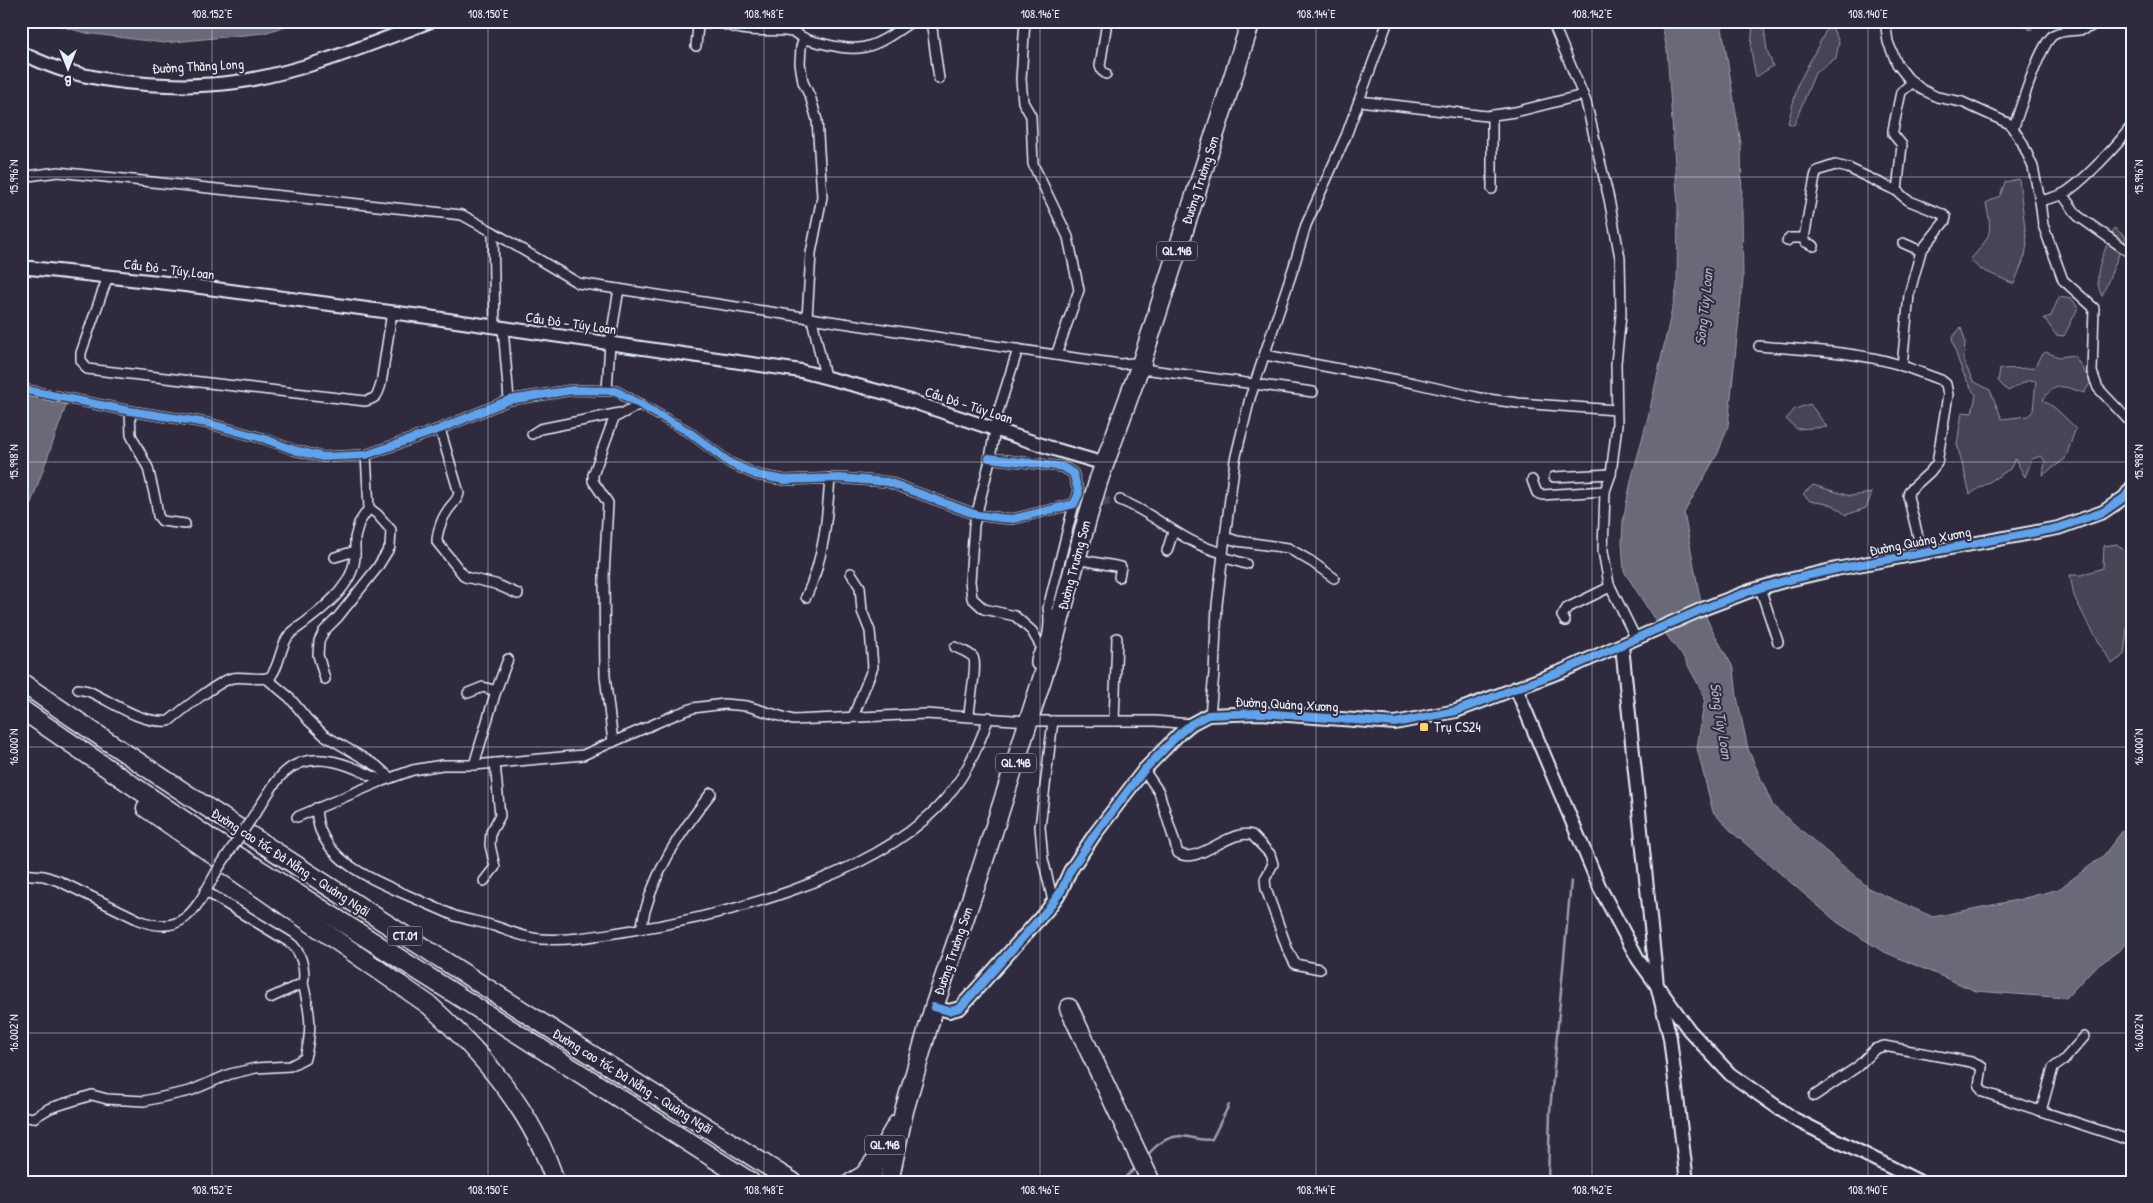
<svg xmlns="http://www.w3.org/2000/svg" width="2153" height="1203" font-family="'Patrick Hand',sans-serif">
	<rect width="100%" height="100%" fill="#2f2a3d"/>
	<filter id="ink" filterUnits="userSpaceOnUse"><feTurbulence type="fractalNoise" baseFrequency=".02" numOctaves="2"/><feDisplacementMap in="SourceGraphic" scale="10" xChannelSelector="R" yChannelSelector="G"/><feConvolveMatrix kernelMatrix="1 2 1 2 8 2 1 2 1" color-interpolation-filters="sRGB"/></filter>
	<g filter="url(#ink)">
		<g fill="#464455" stroke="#979aa6">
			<path d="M 1753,21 L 1763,21 L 1767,50 L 1773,66 L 1756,77 L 1751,51 Z"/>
			<path d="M 2013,21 L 2034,21 L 2035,22 L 2031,30 Z"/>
			<path d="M 1830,23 L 1839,42 L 1836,58 L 1815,73 L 1794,125 L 1788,123 L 1798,84 Z"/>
			<path d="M 2019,179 L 2027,244 L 2025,256 L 2014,284 L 1980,269 L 1970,260 C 1991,235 1993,236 1986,203 L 2000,196 L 2005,182 Z"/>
			<path d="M 2114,228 L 2126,237 L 2102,296 C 2090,274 2106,250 2114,228 Z"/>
			<path d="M 2059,297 L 2072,299 L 2078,308 L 2064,336 L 2056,335 L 2044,318 L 2051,316 Z"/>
			<path d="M 1961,327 L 1965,341 L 1964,362 L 1973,381 L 1990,390 L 2002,419 L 2028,416 L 2033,411 L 2036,381 L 2029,380 L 2008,391 L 1998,381 L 2000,369 L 2034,368 L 2041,355 L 2046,352 L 2059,357 L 2074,355 L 2091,382 L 2084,393 C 2065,387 2055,380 2043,400 L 2055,408 L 2076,428 L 2065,459 L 2043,475 L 2045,461 L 2041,456 L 2032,459 L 2025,477 L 2015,459 L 2010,469 L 1970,494 L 1957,444 L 1962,412 L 1972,413 L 1976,395 C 1963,377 1957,359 1952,338 Z"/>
			<path d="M 1810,404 L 1827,427 L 1797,429 L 1786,419 L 1795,409 Z"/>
			<path d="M 1813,485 L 1850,496 L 1872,493 L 1866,508 L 1846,515 L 1833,505 L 1810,501 L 1803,494 Z"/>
			<path d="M 2117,544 L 2132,558 L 2132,586 L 2124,655 L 2112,664 L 2086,620 L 2074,596 L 2070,575 L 2081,575 L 2103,568 L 2104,546 Z"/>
		</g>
		<g fill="#696978" stroke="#9c9fab">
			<path d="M 41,21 L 302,21 L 264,33 L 164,43 L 86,33 Z"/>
			<path d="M 1661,21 L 1721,21 L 1741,144 L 1743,279 L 1728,426 L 1718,453 L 1684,513 L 1702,608 L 1711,628 L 1734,669 L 1737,697 L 1748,749 L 1773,806 L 1870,889 L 1933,917 L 2017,900 L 2059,889 L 2103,856 L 2124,829 L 2132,812 L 2132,936 L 2121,949 L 2092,970 L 2066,998 L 1976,991 L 1882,951 L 1837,922 L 1733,833 L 1713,812 L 1697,748 L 1705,697 L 1684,658 L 1653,617 L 1624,571 L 1622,542 L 1623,520 L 1631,481 L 1649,413 L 1677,287 L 1678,207 L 1667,50 Z"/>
			<path d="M 21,395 L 65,403 L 66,406 L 21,531 Z"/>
		</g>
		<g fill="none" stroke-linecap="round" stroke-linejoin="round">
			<g stroke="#9c9fab" stroke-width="2.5">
				<path d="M 1146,1157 C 1155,1146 1165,1137 1180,1136 C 1191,1136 1201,1142 1212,1139 L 1229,1105"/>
				<path d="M 1120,1182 L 1138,1166"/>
				<path d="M 1548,1182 L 1550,1111 L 1571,881"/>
			</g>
			<path stroke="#4b4859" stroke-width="9" stroke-dasharray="9 4.5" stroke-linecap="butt" d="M 1074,504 L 1120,500"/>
			<defs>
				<g id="street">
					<path d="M 931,21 L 939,79"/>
					<path d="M 1025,21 L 1021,79 L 1023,102 L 1031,116 L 1033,164 L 1068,237 L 1079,290 L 1056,355"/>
					<path d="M 1105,21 L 1106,28 L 1100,66 L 1102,71 L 1106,74"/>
					<path d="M 1552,21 L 1586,102 L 1609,199 L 1620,258 L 1621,315 L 1616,363 L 1617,425 L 1611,474 L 1605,491 L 1603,551 L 1609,584 L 1636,639"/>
					<path d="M 1885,21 L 1888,42 L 1897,64 L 1908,78 L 1921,89 L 1937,97 L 1962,102 L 2010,124 L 2022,142 L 2033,167 L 2040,201 L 2043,225 L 2063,280 L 2094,308 L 2092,372 L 2098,388 L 2132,424"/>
					<path d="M 804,38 L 801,47 L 800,63 L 803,82 L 811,99 L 817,120 L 822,197 L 811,253 L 807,318"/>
					<path d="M 696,46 L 698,26 C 721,18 722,26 742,29 C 758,32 776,29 792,32 C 798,33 803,39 809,40 C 861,54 868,52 912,21"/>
					<path d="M 1359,101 L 1486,116 L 1515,112 L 1583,95"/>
					<path d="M 2013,129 C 2020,111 2040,41 2055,34 C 2070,27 2084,35 2098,21"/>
					<path d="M 21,180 L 28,176 L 58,172 L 462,215 L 493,232 L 495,327"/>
					<path d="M 1492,189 L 1492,115"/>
					<path d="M 1897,191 L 1902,145 L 1893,134 L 1893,130 L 1901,92 L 1913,82"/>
					<path d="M 2062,194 L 2078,216 L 2132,254"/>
					<path d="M 2040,201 C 2048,199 2056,197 2063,194 C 2082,183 2119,144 2132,125"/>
					<path d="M 493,232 L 578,283 L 1075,358 L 1120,364 L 1146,362 L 1147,370 L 1151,370 L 1313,392"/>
					<path d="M 1787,241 L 1790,238 L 1804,238"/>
					<path d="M 1903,243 L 1921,251"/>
					<path d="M 1814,246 L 1805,242 L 1804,238 L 1815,177 L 1817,171 L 1835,165 L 1848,168 L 1897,191 L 1907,200 L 1942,214 L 1946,217 L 1945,221 L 1921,251 L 1909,295 L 1902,366"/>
					<path d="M 108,276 L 81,353 L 81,360 L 87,369 L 365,401 C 376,399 378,395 381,384 L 392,312"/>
					<path d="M 812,319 L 825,377"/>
					<path d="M 503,328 L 509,400"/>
					<path d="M 1759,346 C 1804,350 1853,351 1897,364 C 1912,369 1927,375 1941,380 L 1946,384 L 1948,395 L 1937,463 L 1930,472 L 1909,491 L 1908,496 L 1922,553"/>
					<path d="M 1018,349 L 998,412 L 989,464 L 974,525 L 970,581 L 972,598 L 984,609 L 1015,616 L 1032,631 L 1040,645 L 1044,646"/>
					<path d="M 1265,355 L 1414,383 L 1480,398 L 1518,403 L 1616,410"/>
					<path d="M 21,389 L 130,411 L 207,423 L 265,439 L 294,450 L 323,457 L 366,455 L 440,429 L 509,400 L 573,390 L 616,391 L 689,432 L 730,463 L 757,475 L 785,480 L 839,478 L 888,482 L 977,515 L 1001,518 L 1013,519 L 1074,504 L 1079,493 L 1073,473 L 1063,467 L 989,458"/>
					<path d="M 607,390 L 610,343 L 619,289"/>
					<path d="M 130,411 L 131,435 L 148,468 L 156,502 L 158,516 L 162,521 L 185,524"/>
					<path d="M 440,429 L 459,493 C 458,500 452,504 448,510 C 442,518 437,532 437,542 L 465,577 L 495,584 L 518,594"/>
					<path d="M 532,434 L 540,429 L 620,413"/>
					<path d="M 1554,477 L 1611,474"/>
					<path d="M 1532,480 L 1537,493 L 1542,495 L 1605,491"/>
					<path d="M 1120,500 C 1158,515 1182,543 1223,553"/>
					<path d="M 1225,537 L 1237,541 L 1288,548 L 1312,562 L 1334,578"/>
					<path d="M 1167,551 L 1173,532"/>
					<path d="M 335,557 L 355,551 L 355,538 L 359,523 L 369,508 L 366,455"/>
					<path d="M 1223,557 L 1246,564"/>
					<path d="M 1076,559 L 1121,567 L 1119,577"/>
					<path d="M 851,573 L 860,587 L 862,611 L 870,631 L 873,667 L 853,717"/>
					<path d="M 1760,588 L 1778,642"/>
					<path d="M 806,597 C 824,559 827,519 830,478"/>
					<path d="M 1565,621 L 1562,616 L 1567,608 L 1610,587"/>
					<path d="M 955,647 C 961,650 968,652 973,657 C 978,664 969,704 969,716"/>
					<path d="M 1045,668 L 1036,664 C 1035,655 1040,653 1044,646 C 1049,636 1050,619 1048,608 L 1074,504"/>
					<path d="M 266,678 L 289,697 L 308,720 L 324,735 L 377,766 L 390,778"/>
					<path d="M 325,679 L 318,655 L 319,641 L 324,631 L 338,617 L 377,568 L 390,547 L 391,530 L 377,514 L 369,508"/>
					<path d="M 78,689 L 88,691 C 113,702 140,724 169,721 C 182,710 216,683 232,678 C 242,676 264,681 270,677 C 279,668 280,649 287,638 C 291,631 301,626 307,621 C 329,604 357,581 355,551"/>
					<path d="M 468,693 L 483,687 L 496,691 L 508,659"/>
					<path d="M 1210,715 L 1214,673 L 1217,605 L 1225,537 L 1235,460 L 1250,398 L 1294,266 L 1306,225 L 1346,136 L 1388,21"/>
					<path d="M 1053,721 L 1040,827 L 1043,859 L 1053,901"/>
					<path d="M 1114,721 L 1117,638"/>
					<path d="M 613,742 L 605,676 L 604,576 L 608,503 L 593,481 L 593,475 L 614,418 L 640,404"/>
					<path d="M 474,765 L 496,691"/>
					<path d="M 1144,770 L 1159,792 L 1178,853 C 1198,866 1230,828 1252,835 L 1270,854 L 1273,864 L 1265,879 L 1266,889 L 1287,948 L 1295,964 L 1320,969"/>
					<path d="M 262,803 C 269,793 275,780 285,772 C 314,747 353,766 382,781"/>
					<path d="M 316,808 C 317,816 317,824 321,832 C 336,866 376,881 407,895 C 423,902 439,909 455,916 C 468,920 481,922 494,926 C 510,931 524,938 541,939 C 568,941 595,936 621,932 C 718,918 867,879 937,808 C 964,780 976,753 989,717"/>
					<path d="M 297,817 L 382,781 L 413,770 L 442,765 L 474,765 L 583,755 L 677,714 L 693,708 L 724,704 L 747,706 L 793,720 L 926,714 L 1028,721 L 1155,721 L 1191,724"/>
					<path d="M 21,874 L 44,876 L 59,881 L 139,920 C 186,939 198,904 218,869"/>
					<path d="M 484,881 L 495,867 L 490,845 L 491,832 L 500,816 L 495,763"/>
					<path d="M 205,891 L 289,942 C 301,950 306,970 303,983 L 270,998"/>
					<path d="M 641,929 C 650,877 679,834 711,793"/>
					<path d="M 1814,1096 L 1857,1067 L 1875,1049 L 1884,1046 L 1971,1062 L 1982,1067 L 1979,1086 L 1983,1092 L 2132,1141"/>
					<path d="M 2041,1111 L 2053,1068 L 2064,1060 L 2084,1037"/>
					<path d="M 21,1116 L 33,1118 L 50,1108 L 92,1095 L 107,1099 L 144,1101 L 190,1091 L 230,1074 L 256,1068 L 290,1066 L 305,1058 C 313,1028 310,1013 303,983"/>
				</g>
				<g id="secondary">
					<path d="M 21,53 C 35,59 49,66 63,70 C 114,85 184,89 236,82 C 303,72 369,45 431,21"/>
					<path d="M 21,267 L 185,285 L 428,317 L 801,371 L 889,394 L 1057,450 L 1105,464"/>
					<path d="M 1622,646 L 1657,985 L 1670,1038 L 1687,1182"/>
					<path d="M 1516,688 L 1600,888 L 1638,959 L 1689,1030 L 1730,1074 L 1794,1119 L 1920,1182"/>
					<path d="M 934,1007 L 949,1011 L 960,1008 L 1048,909 L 1061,891 L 1070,871 L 1095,834 L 1144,770 L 1179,734 L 1191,724 L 1208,715 L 1260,713 L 1395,723 L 1456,711 L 1562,671 L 1705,608 L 1750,591 L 1784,581 L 1836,569 L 2058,528 L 2103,512 L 2125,497 L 2132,487"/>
				</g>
				<g id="highway">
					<path d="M 1099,479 L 1142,361 L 1251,21"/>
					<path d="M 21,682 C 131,759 244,832 356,904 C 501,998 647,1090 793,1182"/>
					<path d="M 21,709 L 211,839 L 751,1182"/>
					<path d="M 146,808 L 429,1005 C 482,1053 534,1112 555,1182"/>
					<path d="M 1069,1008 L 1151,1182"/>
					<path d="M 852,1182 L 864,1175 L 874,1162"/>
					<path d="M 870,1182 L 876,1160 L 897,1124"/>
					<path d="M 889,1182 L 904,1111 L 934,1007 L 978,879 L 1052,648 L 1088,516"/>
				</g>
			</defs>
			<use href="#street" stroke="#e8f1f8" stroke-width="12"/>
			<use href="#secondary" stroke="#e8f1f8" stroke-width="16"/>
			<use href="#highway" stroke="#e8f1f8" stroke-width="21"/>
			<use href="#street" stroke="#2f2a3d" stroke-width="9"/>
			<use href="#secondary" stroke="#2f2a3d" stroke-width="12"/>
			<use href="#highway" stroke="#2f2a3d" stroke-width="18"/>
			<defs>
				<path id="street-bridge" d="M 218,869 L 262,803"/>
				<path id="highway-bridge" d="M 1088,516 L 1099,479"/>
			</defs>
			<use href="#street-bridge" stroke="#e8f1f8" stroke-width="12" stroke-linecap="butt"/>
			<use href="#highway-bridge" stroke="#e8f1f8" stroke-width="21" stroke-linecap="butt"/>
			<use href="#street-bridge" stroke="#2f2a3d" stroke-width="9"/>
			<use href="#highway-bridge" stroke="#2f2a3d" stroke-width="18"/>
			<defs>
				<g id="cycleway">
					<path d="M 21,389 L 130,411 L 207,423 L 265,439 L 294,450 L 323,457 L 366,455 L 440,429 L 509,400 L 573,390 L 616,391 L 689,432 L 730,463 L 757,475 L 785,480 L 839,478 L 888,482 L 977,515 L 1001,518 L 1013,519 L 1074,504 L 1079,493 L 1073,473 L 1063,467 L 989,458"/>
					<path d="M 934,1007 L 949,1011 L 960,1008 L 1048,909 L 1061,891 L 1070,871 L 1095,834 L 1144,770 L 1179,734 L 1191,724 L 1208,715 L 1260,713 L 1395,723 L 1456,711 L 1562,671 L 1705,608 L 1750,591 L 1784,581 L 1836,569 L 2058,528 L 2103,512 L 2125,497 L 2132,487"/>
				</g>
			</defs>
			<use href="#cycleway" stroke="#2f2a3d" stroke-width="11"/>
			<use href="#cycleway" stroke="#60a3ed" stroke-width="8"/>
		</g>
	</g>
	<path fill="none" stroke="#e8f1f8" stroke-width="1" stroke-opacity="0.45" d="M 212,21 L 212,1182M 488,21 L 488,1182M 764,21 L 764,1182M 1040,21 L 1040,1182M 1316,21 L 1316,1182M 1592,21 L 1592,1182M 1868,21 L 1868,1182M 21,177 L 2132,177M 21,462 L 2132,462M 21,747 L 2132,747M 21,1033 L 2132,1033"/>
	<rect fill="#ffd166" stroke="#2f2a3d" stroke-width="2" x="1419" y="722" width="10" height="10" rx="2.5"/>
	<g text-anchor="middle" stroke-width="4" stroke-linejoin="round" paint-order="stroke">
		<g fill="#2f2a3d" stroke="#b0b5c0" stroke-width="1">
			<rect x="1157" y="241.5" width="40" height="19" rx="4"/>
			<rect x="996" y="753.5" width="40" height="19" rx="4"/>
			<rect x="387.5" y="926.5" width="35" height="19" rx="4"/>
			<rect x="865" y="1135.5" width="40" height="19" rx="4"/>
		</g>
		<g font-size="12" font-weight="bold" fill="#e8f1f8">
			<text x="1177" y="255">QL.14B</text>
			<text x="1016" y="767">QL.14B</text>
			<text x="405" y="940">CT.01</text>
			<text x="885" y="1149">QL.14B</text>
		</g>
		<g font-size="14" fill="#e8f1f8" stroke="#2f2a3d">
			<text transform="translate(198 66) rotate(-3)" y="5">Đường Thăng Long</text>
			<text transform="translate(1200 180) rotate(-72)" y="5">Đường Trường Sơn</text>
			<text transform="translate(169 269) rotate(7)" y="5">Cầu Đỏ - Túy Loan</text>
			<text transform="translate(571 323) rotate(8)" y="5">Cầu Đỏ - Túy Loan</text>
			<text transform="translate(969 405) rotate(18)" y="5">Cầu Đỏ - Túy Loan</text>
			<text transform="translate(1920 541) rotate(-11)" y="5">Đường Quảng Xương</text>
			<text transform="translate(1074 565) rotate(-75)" y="5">Đường Trường Sơn</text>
			<text transform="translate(1287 704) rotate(3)" y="5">Đường Quảng Xương</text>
			<text transform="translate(291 862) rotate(33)" y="5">Đường cao tốc Đà Nẵng - Quảng Ngãi</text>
			<text transform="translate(953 951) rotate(-71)" y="5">Đường Trường Sơn</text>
			<text transform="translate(633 1081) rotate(32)" y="5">Đường cao tốc Đà Nẵng - Quảng Ngãi</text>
		</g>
		<g font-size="14" fill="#e8f1f8" stroke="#2f2a3d" text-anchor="start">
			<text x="1434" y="732">Trụ CS24</text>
		</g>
		<g font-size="15" font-style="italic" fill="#afb4be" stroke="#2f2a3d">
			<text transform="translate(1704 307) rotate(-84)" y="5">Sông Túy Loan</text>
			<text transform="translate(1721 721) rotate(81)" y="5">Sông Túy Loan</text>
		</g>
	</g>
	<rect width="2153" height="1203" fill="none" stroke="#2f2a3d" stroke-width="55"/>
	<g transform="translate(68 68) rotate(180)" stroke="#2f2a3d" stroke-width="4" paint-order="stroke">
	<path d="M0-4L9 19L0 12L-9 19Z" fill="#e8f1f8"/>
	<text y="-8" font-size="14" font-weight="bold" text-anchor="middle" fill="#e8f1f8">B</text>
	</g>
	<rect x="28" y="28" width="2098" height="1148" fill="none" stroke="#e8f1f8" stroke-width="2"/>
	<g font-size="12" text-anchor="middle" fill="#e8f1f8">
		<text x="212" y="18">108.152°E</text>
		<text x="488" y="18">108.150°E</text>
		<text x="764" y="18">108.148°E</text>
		<text x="1040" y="18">108.146°E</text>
		<text x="1316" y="18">108.144°E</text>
		<text x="1592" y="18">108.142°E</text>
		<text x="1868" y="18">108.140°E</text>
		<text transform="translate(2139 177) rotate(-90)" y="4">15.996°N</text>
		<text transform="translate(14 177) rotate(-90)" y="4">15.996°N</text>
		<text transform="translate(2139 462) rotate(-90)" y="4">15.998°N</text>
		<text transform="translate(14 462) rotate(-90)" y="4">15.998°N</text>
		<text transform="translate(2139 747) rotate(-90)" y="4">16.000°N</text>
		<text transform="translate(14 747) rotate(-90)" y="4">16.000°N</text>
		<text transform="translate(2139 1033) rotate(-90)" y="4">16.002°N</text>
		<text transform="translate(14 1033) rotate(-90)" y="4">16.002°N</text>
		<text x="212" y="1194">108.152°E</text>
		<text x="488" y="1194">108.150°E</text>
		<text x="764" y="1194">108.148°E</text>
		<text x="1040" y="1194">108.146°E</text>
		<text x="1316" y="1194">108.144°E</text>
		<text x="1592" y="1194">108.142°E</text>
		<text x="1868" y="1194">108.140°E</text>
	</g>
</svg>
